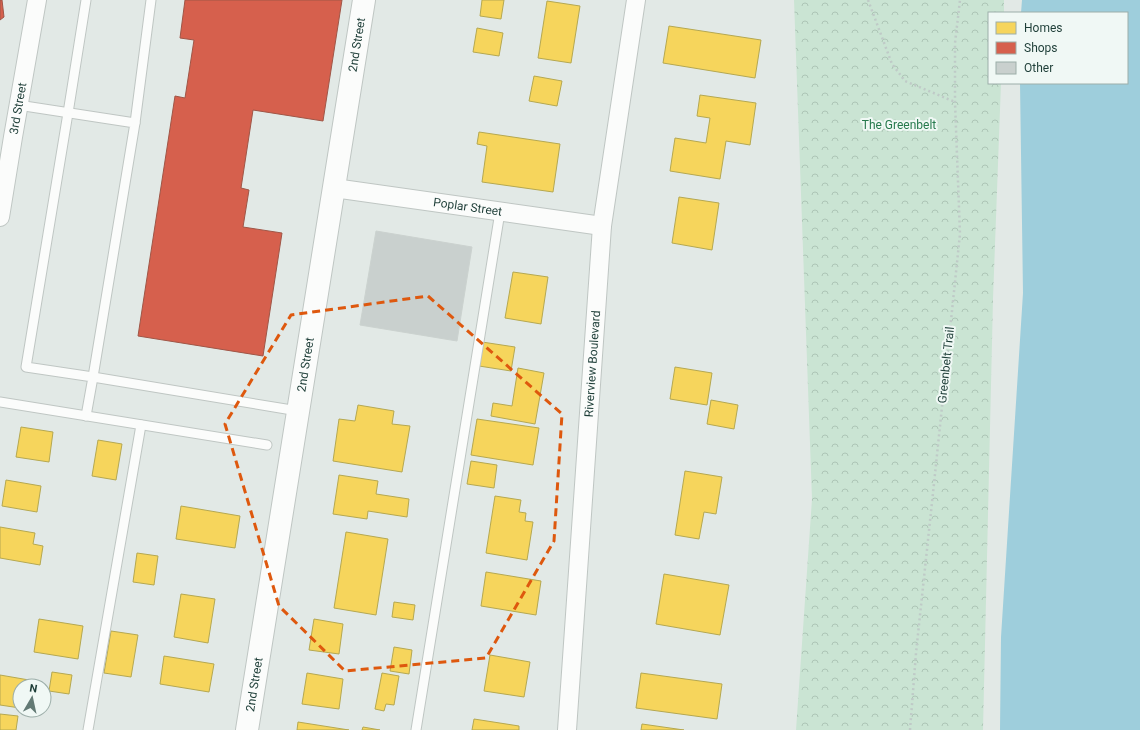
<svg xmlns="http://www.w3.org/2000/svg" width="1140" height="730" font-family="Roboto,sans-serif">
	<defs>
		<pattern id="park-crowns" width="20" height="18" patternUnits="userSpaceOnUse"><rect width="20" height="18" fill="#cae4d3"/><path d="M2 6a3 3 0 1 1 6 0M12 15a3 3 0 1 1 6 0" fill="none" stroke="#adc5b6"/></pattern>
	</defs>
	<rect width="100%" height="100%" fill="#e2e9e6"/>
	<path fill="url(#park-crowns)" d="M 794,0 L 1004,0 L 1004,13 L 989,13 L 989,83 L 1001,83 L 993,299 L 983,730 L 796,730 L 812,499 Z"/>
	<path fill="#9ecedc" d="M 1022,0 L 1140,0 L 1140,730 L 1000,730 L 1001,637 L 1023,293 L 1020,83 L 1127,83 L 1127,13 L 1021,13 Z"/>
	<g fill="#f6d55c" stroke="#b5a851">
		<path d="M 482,0 L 504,0 L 501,19 L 480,16 Z"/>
		<path d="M 547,1 L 580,6 L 571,63 L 538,58 Z"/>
		<path d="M 669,26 L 761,40 L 755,78 L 663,63 Z"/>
		<path d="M 477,28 L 503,33 L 499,56 L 473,52 Z"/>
		<path d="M 534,76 L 562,81 L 557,106 L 529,101 Z"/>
		<path d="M 700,95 L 756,103 L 750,145 L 726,141 L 720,179 L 670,171 L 675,138 L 706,143 L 710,118 L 697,116 Z"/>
		<path d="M 479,132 L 560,144 L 553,192 L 482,182 L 487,146 L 477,144 Z"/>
		<path d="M 679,197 L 719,203 L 712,250 L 672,243 Z"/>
		<path d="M 513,272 L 548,277 L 541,324 L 505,318 Z"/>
		<path d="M 482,342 L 515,347 L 511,371 L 479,366 Z"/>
		<path d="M 675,367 L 712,373 L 707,405 L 670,399 Z"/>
		<path d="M 518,368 L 544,373 L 535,424 L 491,416 L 493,403 L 512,406 Z"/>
		<path d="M 711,400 L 738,405 L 734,429 L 707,424 Z"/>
		<path d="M 358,405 L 394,411 L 392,424 L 410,426 L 402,472 L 333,461 L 339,419 L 355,421 Z"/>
		<path d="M 477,419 L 539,428 L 533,465 L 471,455 Z"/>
		<path d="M 21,427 L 53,432 L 49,462 L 16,457 Z"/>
		<path d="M 98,440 L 122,444 L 116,480 L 92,476 Z"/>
		<path d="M 471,461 L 497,465 L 494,488 L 467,484 Z"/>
		<path d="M 685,471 L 722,477 L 716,514 L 704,512 L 699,539 L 675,535 Z"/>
		<path d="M 339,475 L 378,481 L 376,494 L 409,499 L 407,517 L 368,511 L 367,519 L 333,514 Z"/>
		<path d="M 6,480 L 41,486 L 37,512 L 2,506 Z"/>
		<path d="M 495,496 L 521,500 L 519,512 L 526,513 L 525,521 L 533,522 L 527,560 L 486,553 Z"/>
		<path d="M 181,506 L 240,516 L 235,548 L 176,539 Z"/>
		<path d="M 0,527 L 35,533 L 33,544 L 43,546 L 40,565 L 0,558 Z"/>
		<path d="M 346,532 L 388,539 L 376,615 L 334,608 Z"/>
		<path d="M 137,553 L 158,556 L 154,585 L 133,582 Z"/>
		<path d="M 486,572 L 541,581 L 536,615 L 481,606 Z"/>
		<path d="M 664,574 L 729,585 L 720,635 L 656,624 Z"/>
		<path d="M 181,594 L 215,599 L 208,643 L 174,637 Z"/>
		<path d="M 394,602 L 415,605 L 413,620 L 392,617 Z"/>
		<path d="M 39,619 L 83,626 L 78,659 L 34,652 Z"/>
		<path d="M 314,619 L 343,624 L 339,654 L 309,650 Z"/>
		<path d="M 111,631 L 138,635 L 131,677 L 104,673 Z"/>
		<path d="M 394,647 L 412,650 L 409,674 L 390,671 Z"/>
		<path d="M 490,655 L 530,662 L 524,697 L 484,691 Z"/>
		<path d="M 164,656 L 214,664 L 209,692 L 160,684 Z"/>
		<path d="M 52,672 L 72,675 L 69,694 L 49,691 Z"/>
		<path d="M 307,673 L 343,679 L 339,709 L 302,704 Z"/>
		<path d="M 382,673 L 399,676 L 394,705 L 386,704 L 384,711 L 375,709 Z"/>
		<path d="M 641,673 L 722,684 L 717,719 L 636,708 Z"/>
		<path d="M 0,675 L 29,680 L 28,686 L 20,686 L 20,708 L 0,705 Z"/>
		<path d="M 0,714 L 18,716 L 16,730 L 0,730 Z"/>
		<path d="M 474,719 L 519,726 L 519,730 L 472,730 Z"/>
		<path d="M 298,722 L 349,730 L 297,730 Z"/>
		<path d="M 642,724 L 684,730 L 641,730 Z"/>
		<path d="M 363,727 L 380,730 L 362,730 Z"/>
	</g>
	<g fill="#d6604d" stroke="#9f5647">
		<path d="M 0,0 L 2,0 L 4,17 L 0,20 Z"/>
		<path d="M 185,0 L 342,0 L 323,121 L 253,110 L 241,188 L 249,190 L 243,227 L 282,233 L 263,356 L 138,336 L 175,96 L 185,98 L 194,40 L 180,38 Z"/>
	</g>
	<path fill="#c9d0ce" stroke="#cbd2cf" d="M 376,231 L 472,247 L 457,341 L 360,325 Z"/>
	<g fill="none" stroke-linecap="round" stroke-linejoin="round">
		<defs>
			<g id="service">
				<path d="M 86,0 L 68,113 L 26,367 L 93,377 L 86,416"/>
				<path d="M 18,105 L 135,123 L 93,377 L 298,411"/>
				<path d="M 135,123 L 151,0"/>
				<path d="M 0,402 L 267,445"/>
				<path d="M 88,730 L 141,425"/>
				<path d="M 416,730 L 500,212"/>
			</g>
			<g id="minor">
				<path id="s1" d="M 334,188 L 602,226"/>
				<path id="s2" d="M 0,217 L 13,137 L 37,0"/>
				<path id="s3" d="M 567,730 L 602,226 L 636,0"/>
			</g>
			<g id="tertiary">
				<path id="s4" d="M 247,730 L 364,0"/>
			</g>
		</defs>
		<use href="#service" stroke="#bfc6c3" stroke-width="11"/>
		<use href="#minor" stroke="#bfc6c3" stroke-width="20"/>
		<use href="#tertiary" stroke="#bfc6c3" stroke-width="24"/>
		<g stroke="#bfcac7" stroke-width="2.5" stroke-dasharray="2 3" stroke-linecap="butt">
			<path d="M 868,0 L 892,64 L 905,81 L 955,102"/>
			<path d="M 910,730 L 916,653 L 935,474 L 960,234 L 955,102 L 955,43 L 960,0"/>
		</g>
		<use href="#service" stroke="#fbfcfb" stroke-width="9"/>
		<use href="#minor" stroke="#fbfcfb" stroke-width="18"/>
		<use href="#tertiary" stroke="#fbfcfb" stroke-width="22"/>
	</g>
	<path fill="none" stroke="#de580e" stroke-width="3" stroke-dasharray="8 5" stroke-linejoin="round" d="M 428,296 L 562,414 L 554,541 L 486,658 L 345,671 L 279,606 L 225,424 L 291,315 Z"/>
	<g text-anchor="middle" stroke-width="4" stroke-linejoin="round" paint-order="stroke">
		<g font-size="12" fill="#1e3e38" stroke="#f0f8f5">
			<text dy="4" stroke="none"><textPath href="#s4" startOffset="694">2nd Street</textPath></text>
			<text dy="4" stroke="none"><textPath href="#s2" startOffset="110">3rd Street</textPath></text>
			<text dy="4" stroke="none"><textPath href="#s1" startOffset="135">Poplar Street</textPath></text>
			<text dy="4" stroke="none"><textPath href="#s3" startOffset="367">Riverview Boulevard</textPath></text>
			<text dy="4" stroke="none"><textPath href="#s4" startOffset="370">2nd Street</textPath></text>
			<text transform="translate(946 365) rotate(-84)" y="4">Greenbelt Trail</text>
			<text dy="4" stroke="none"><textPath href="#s4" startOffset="46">2nd Street</textPath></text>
		</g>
		<g font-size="12" fill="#25794c" stroke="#f0f8f5">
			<text x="899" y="129">The Greenbelt</text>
		</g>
	</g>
	<rect x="988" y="12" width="140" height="72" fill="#f0f8f5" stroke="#9caea9"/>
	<rect x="996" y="22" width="20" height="12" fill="#f6d55c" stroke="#9caea9"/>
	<text x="1024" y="32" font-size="12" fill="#1e3e38">Homes</text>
	<rect x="996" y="42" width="20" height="12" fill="#d6604d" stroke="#9caea9"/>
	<text x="1024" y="52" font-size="12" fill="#1e3e38">Shops</text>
	<rect x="996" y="62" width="20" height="12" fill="#c9d0ce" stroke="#9caea9"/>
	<text x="1024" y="72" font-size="12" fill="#1e3e38">Other</text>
	<g transform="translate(32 698) rotate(9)"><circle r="19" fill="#f0f8f5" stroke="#9caea9"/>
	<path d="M0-3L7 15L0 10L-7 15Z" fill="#637a75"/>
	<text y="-6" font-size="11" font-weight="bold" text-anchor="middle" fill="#1e3e38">N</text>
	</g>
</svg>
